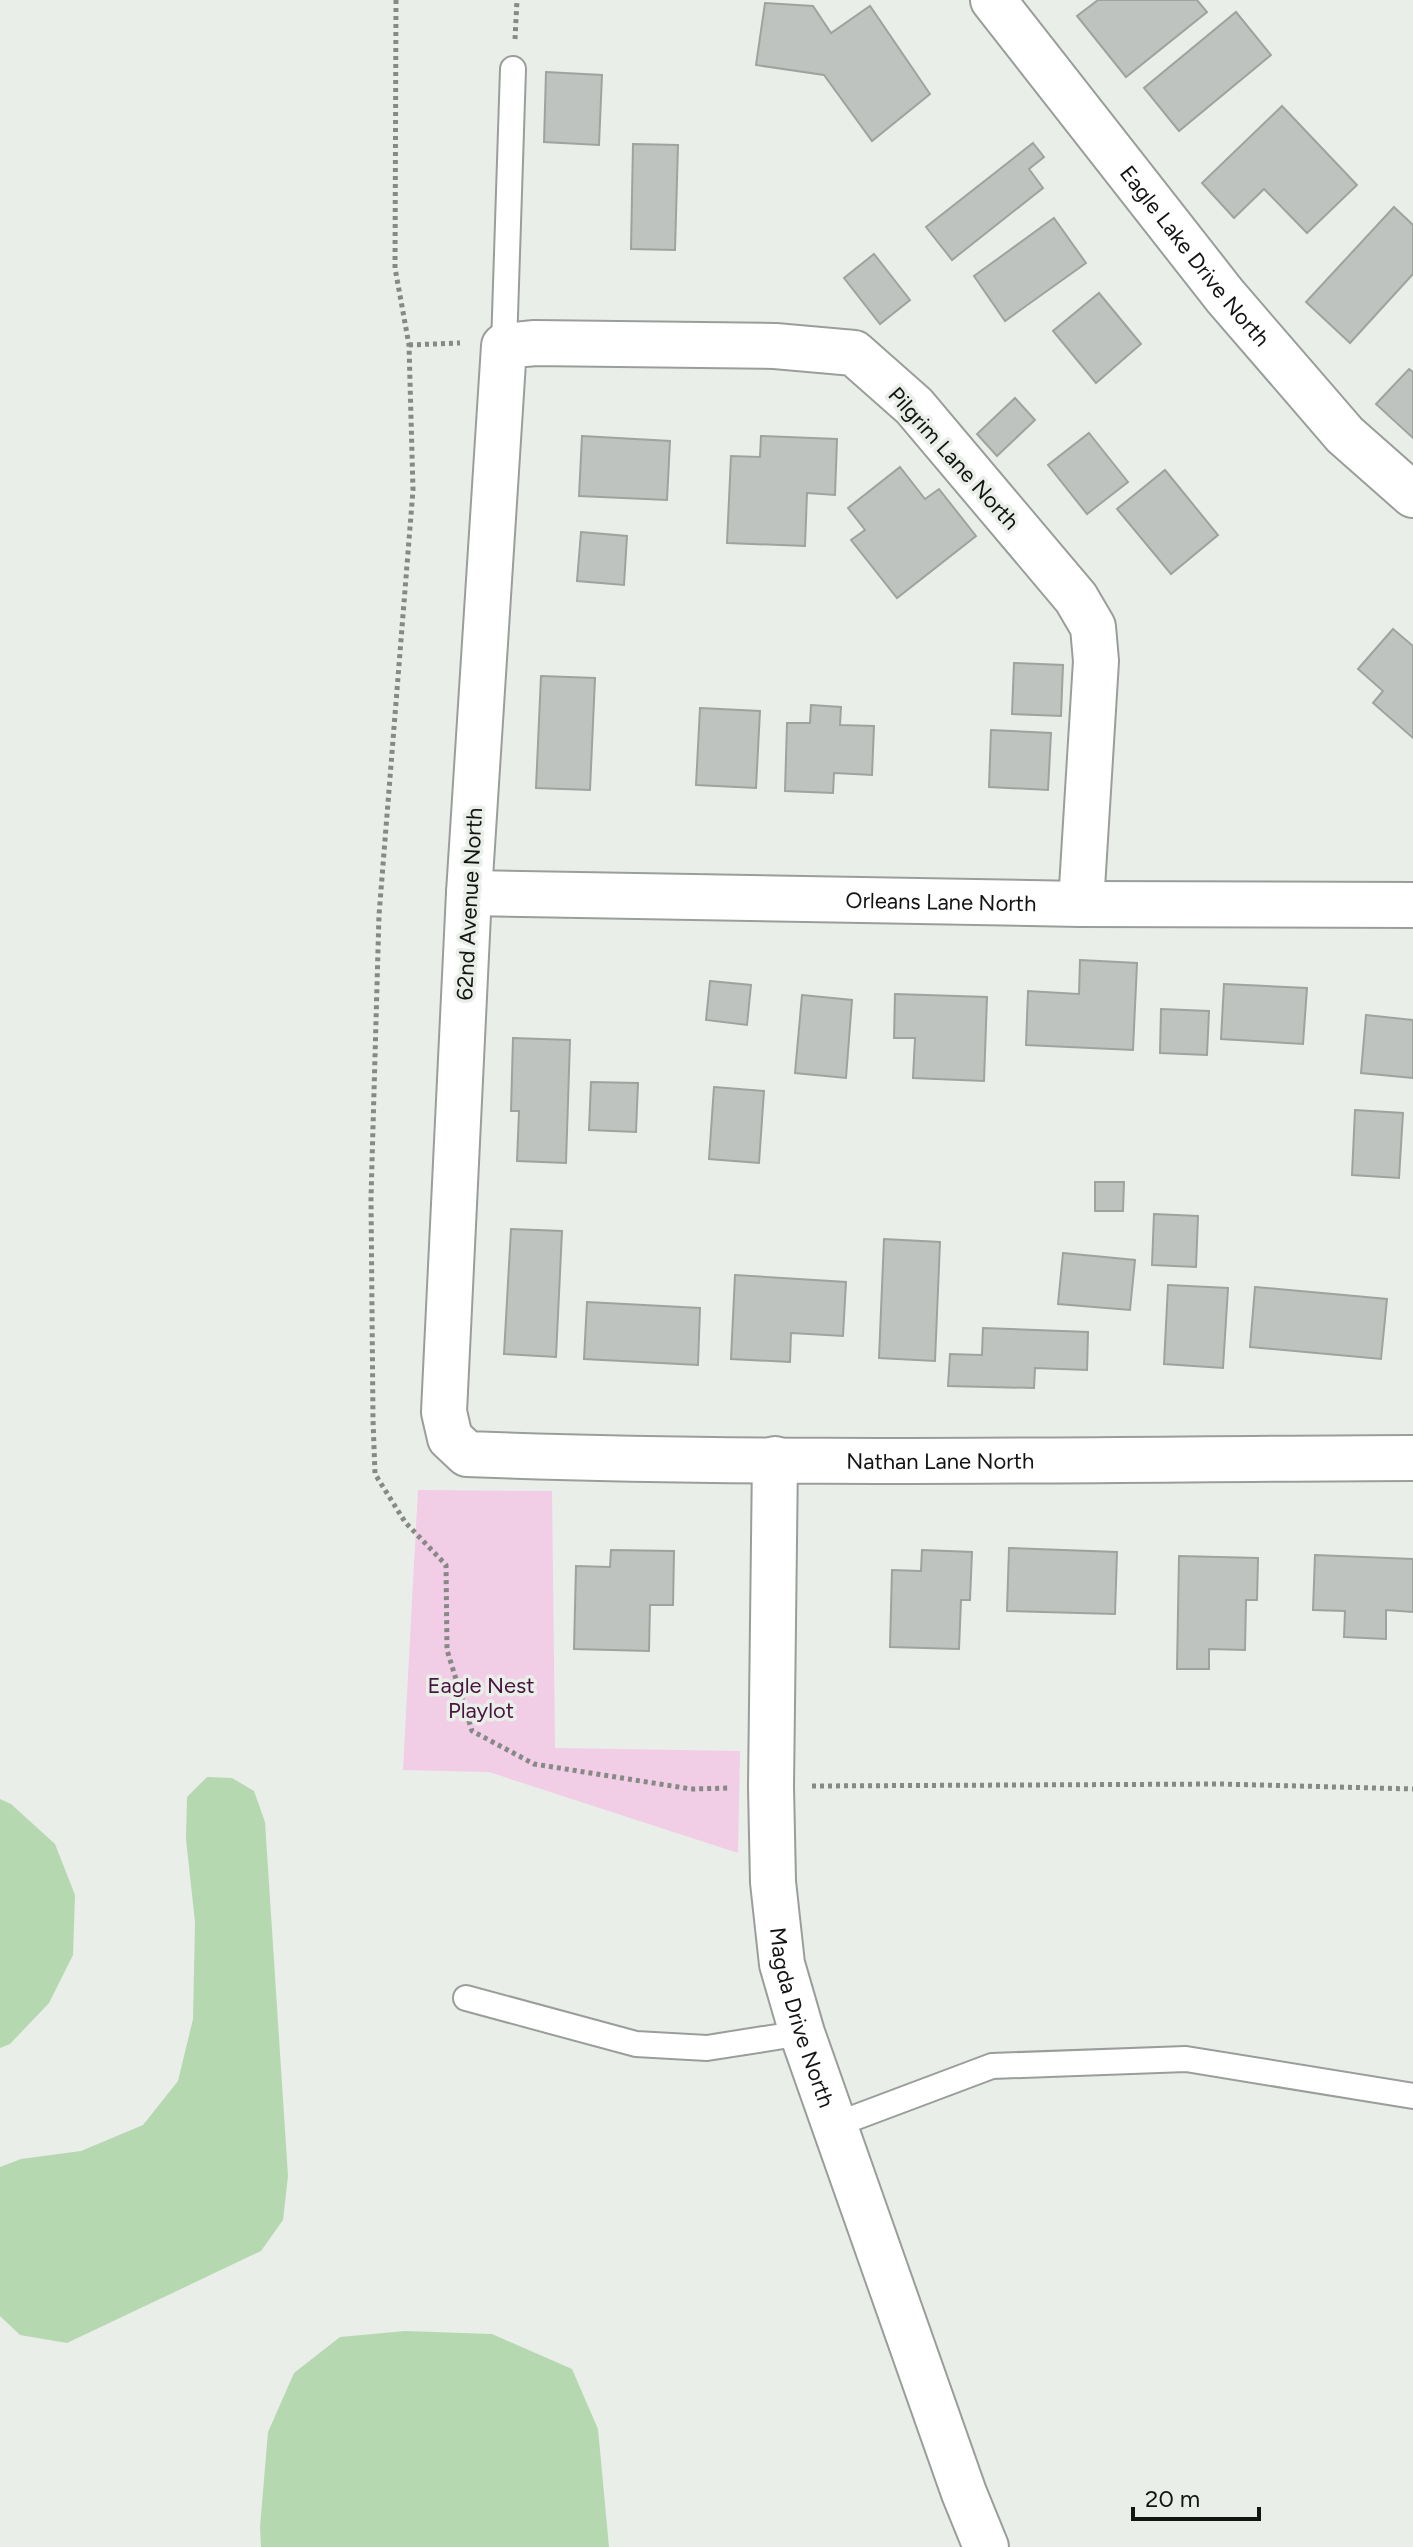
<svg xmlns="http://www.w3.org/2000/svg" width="1413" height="2547" font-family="Figtree,sans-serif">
	<rect width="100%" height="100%" fill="#eaeee9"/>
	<path fill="#f1cde6" d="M 418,1490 L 552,1491 L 555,1748 L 740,1751 L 738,1853 L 489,1772 L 403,1770 Z"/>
	<g fill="#b5d8b1">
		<path d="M 207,1777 L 232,1778 L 254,1791 L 265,1822 L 288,2176 L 283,2220 L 261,2251 L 67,2343 L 20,2335 L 0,2316 L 0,2167 L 21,2159 L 81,2151 L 143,2125 L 178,2081 L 193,2019 L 195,1922 L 186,1839 L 187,1797 Z"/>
		<path d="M 0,1799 L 11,1804 L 55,1844 L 75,1895 L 73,1955 L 49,2003 L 10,2044 L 0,2048 Z"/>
		<path d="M 405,2331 L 492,2334 L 572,2369 L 598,2429 L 609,2547 L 261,2547 L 260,2527 L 268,2432 L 294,2373 L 340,2337 Z"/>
	</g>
	<g fill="#bfc3bf" stroke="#9fa39f" stroke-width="2">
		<path d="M 1098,0 L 1197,0 L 1207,12 L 1126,77 L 1077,16 Z"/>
		<path d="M 765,3 L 813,6 L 831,33 L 870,6 L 930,94 L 872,141 L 824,75 L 756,65 Z"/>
		<path d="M 1236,12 L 1271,55 L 1179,131 L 1144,88 Z"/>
		<path d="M 546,72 L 602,75 L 599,145 L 544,142 Z"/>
		<path d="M 1282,106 L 1357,185 L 1307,233 L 1264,189 L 1234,218 L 1202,183 Z"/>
		<path d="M 1033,143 L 1044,157 L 1029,169 L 1043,188 L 952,260 L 926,227 Z"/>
		<path d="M 633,144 L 678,145 L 675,250 L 631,249 Z"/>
		<path d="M 1394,207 L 1413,225 L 1413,274 L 1350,343 L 1306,302 Z"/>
		<path d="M 1054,218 L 1086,263 L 1005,321 L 974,276 Z"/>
		<path d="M 874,254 L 910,300 L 880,324 L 844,278 Z"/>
		<path d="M 1099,293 L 1141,344 L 1096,383 L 1053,331 Z"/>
		<path d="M 1409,369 L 1413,372 L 1413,438 L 1376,404 Z"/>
		<path d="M 1015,398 L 1035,420 L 997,456 L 977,434 Z"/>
		<path d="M 1089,433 L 1128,482 L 1087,514 L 1048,465 Z"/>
		<path d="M 582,436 L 670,441 L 667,500 L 579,496 Z"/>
		<path d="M 761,436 L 837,439 L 835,495 L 807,493 L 805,546 L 727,543 L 731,456 L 760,457 Z"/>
		<path d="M 900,467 L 925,499 L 939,489 L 976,536 L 897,598 L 851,540 L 865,530 L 848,508 Z"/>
		<path d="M 1165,470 L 1218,535 L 1171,574 L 1117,509 Z"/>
		<path d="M 581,532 L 627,536 L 624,585 L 577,581 Z"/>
		<path d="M 1393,629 L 1413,646 L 1413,738 L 1373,703 L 1383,691 L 1358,669 Z"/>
		<path d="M 1014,663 L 1063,665 L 1061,716 L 1012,714 Z"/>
		<path d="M 541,676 L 595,678 L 590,790 L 536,788 Z"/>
		<path d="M 811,705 L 841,707 L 840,725 L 874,726 L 872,775 L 834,773 L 833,793 L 785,791 L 787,723 L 810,723 Z"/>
		<path d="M 700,708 L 760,711 L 756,788 L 696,785 Z"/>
		<path d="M 991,730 L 1051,733 L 1048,790 L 989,787 Z"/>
		<path d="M 1080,960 L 1137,963 L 1133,1050 L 1026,1045 L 1028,991 L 1079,994 Z"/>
		<path d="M 710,981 L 751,985 L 747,1025 L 706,1020 Z"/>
		<path d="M 1224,984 L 1307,988 L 1303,1044 L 1221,1039 Z"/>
		<path d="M 895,994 L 987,997 L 984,1081 L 913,1078 L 915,1038 L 894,1038 Z"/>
		<path d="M 802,995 L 852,1000 L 846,1078 L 795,1073 Z"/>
		<path d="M 1161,1009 L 1209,1011 L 1207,1055 L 1160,1053 Z"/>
		<path d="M 1366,1015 L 1413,1020 L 1413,1078 L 1361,1073 Z"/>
		<path d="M 513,1038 L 570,1040 L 566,1163 L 517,1161 L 519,1111 L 511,1111 Z"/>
		<path d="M 591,1082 L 638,1083 L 636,1132 L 589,1130 Z"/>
		<path d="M 714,1087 L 764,1091 L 759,1163 L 709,1159 Z"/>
		<path d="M 1355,1110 L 1403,1113 L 1399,1178 L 1352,1175 Z"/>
		<path d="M 1095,1182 L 1124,1182 L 1123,1211 L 1095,1211 Z"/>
		<path d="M 1154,1214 L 1198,1216 L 1196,1267 L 1152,1265 Z"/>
		<path d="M 511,1229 L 562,1231 L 556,1357 L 504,1354 Z"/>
		<path d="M 884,1239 L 940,1242 L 935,1361 L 879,1358 Z"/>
		<path d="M 1063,1253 L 1135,1260 L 1130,1310 L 1058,1304 Z"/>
		<path d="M 735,1275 L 846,1282 L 843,1336 L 791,1333 L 790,1362 L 731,1359 Z"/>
		<path d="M 1168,1285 L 1228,1288 L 1223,1368 L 1164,1364 Z"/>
		<path d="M 1255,1287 L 1387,1299 L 1381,1359 L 1250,1347 Z"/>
		<path d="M 587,1302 L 700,1308 L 698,1365 L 584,1359 Z"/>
		<path d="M 983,1328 L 1088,1332 L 1087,1370 L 1035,1368 L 1034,1388 L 948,1386 L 950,1354 L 982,1355 Z"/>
		<path d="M 1009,1548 L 1117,1552 L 1115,1614 L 1007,1611 Z"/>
		<path d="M 611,1550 L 674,1551 L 673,1605 L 650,1605 L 649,1651 L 574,1649 L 576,1566 L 610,1567 Z"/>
		<path d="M 922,1550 L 972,1552 L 970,1600 L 961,1600 L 959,1649 L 890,1647 L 892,1570 L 921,1571 Z"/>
		<path d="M 1315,1555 L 1413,1559 L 1413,1612 L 1386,1610 L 1386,1639 L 1344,1637 L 1345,1611 L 1313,1610 Z"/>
		<path d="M 1179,1556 L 1258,1558 L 1257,1600 L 1246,1600 L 1245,1650 L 1209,1649 L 1209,1669 L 1177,1669 Z"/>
	</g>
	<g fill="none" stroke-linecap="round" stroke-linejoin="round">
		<defs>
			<g id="service">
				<path d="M 504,346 L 513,69"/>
				<path d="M 466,1998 L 636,2044 L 707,2048 L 802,2033"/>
				<path d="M 835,2125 L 992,2066 L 1186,2059 L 1413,2096"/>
			</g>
			<g id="minor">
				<path id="s1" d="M 993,0 L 1225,296 L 1345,435 L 1413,495"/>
				<path id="s2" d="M 469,893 L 1081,904 L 1413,905"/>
				<path id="s3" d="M 1081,904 L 1096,661 L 1093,627 L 1076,598 L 914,406 L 854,353 L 775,346 L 535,343 L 504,346 L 469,893 L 444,1412 L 450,1438 L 467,1454 C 782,1466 1098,1459 1413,1458"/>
				<path id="s4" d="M 775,1459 L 771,1787 L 773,1882 L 782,1964 L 802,2033 L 964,2493 L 986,2547"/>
			</g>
		</defs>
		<use href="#service" stroke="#9a9e9a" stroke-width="28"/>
		<use href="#minor" stroke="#9a9e9a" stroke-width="48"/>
		<g stroke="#868985" stroke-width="5" stroke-dasharray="4 4" stroke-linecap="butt">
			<path d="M 396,0 L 395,268 L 409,345 L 413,490 L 379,915 L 371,1198 L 373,1420 L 375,1474 L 405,1522 L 446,1565 L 447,1650 L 472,1731 L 534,1764 L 691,1789 L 730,1788"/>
			<path d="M 515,39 L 517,0"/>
			<path d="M 409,345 L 460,343"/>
			<path d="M 812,1786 L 1221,1784 L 1413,1789"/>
		</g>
		<use href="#service" stroke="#fff" stroke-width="24"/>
		<use href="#minor" stroke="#fff" stroke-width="44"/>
	</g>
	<g text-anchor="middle" stroke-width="7" stroke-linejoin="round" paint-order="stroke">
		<g font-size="22" fill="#131513" stroke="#eaeee9">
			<text dy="8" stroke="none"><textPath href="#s1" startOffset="326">Eagle Lake Drive North</textPath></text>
			<text transform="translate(954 458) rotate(48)" y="8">Pilgrim Lane North</text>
			<text dy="8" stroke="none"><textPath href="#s2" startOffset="472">Orleans Lane North</textPath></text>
			<text transform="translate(469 904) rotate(-87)" y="8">62nd Avenue North</text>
			<text dy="8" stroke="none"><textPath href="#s3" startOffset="2584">Nathan Lane North</textPath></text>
			<text dy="8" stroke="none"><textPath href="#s4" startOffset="562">Magda Drive North</textPath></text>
		</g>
		<g font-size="22" fill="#48153e" stroke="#eaeee9">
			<text x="481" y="1693">Eagle Nest<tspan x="481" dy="25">Playlot</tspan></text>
		</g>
	</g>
	<path d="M1133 2507v12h126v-12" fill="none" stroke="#131513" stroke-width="4"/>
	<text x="1145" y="2507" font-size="24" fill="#131513" stroke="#eaeee9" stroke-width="6" paint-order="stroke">20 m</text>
</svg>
